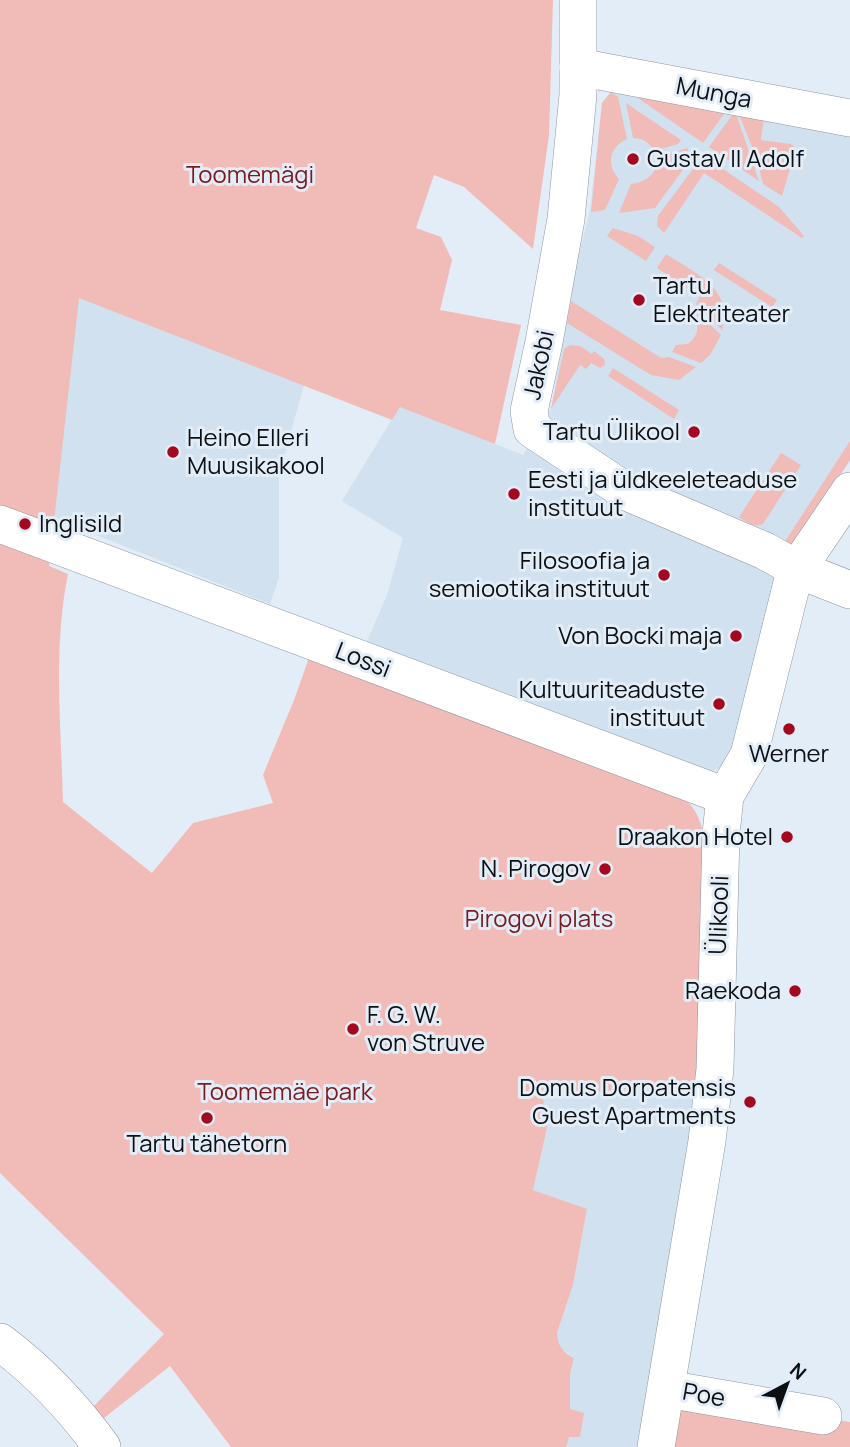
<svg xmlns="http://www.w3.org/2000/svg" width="850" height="1447" font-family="Manrope,sans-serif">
	<rect width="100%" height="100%" fill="#e3edf7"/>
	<g fill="#d1e1f0">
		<path d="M 611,92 L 642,95 L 850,130 L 850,460 L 793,548 L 729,765 L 703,774 L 631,750 L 367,641 L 387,595 L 403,538 L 342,501 L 400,406 L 523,455 L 551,409 L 570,301 L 568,299 L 590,210 L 602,103 Z"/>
		<path d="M 78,297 L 304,385 L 279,475 L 279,578 L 270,604 L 53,518 Z"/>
		<path d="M 700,1083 L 644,1447 L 566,1447 L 570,1410 L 570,1374 L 574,1358 L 562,1349 L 557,1340 L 557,1333 L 573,1285 L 587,1210 L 533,1190 L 547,1128 L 542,1090 Z"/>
	</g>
	<g fill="#f1bbb7">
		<path d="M 0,0 L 553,0 L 549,135 L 533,249 L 464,187 L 434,175 L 416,228 L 441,237 L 452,260 L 440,310 L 521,325 L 495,444 L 400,407 L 392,420 L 79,298 L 49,566 L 68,574 C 53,648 61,726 63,802 L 152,873 L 193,823 L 273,803 L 263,775 L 294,700 L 310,655 L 680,795 C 698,810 701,820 705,844 L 700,1083 L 560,1095 L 542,1090 L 547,1128 L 533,1190 L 587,1209 L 573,1285 L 557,1333 C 557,1344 563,1353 574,1358 L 570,1374 L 570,1409 L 584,1413 L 580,1437 L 569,1437 L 566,1447 L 231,1447 L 170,1366 L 99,1422 L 90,1410 L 164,1334 L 0,1173 Z"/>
		<path d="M 611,92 L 618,97 L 627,139 C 609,147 606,165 619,179 L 605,210 L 591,212 L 602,103 Z"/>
		<path d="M 642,95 L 727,110 L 703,143 L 638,98 Z"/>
		<path d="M 626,103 L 681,140 L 678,144 L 654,151 C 649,142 643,138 633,138 Z"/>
		<path d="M 735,111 L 759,181 L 709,147 Z"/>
		<path d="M 738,112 L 764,117 L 761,140 L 791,144 L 796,148 L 782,196 L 763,184 L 757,159 Z"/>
		<path d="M 688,148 L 685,167 L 655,208 L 619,213 L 631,184 C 647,182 657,174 657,158 Z"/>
		<path d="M 705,162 L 714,163 L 779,207 L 804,236 L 802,238 L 704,173 L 664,233 L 657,226 L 658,216 L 696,165 Z"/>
		<path d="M 613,228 L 638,236 L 655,247 L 646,261 L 607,236 Z"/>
		<path d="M 666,254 C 696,274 734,288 722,330 L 696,304 L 700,296 L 657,268 Z"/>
		<path d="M 719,263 L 777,300 L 772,307 L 714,270 Z"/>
		<path d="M 571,301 L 661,358 L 669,357 L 696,367 L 679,380 L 651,375 L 567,323 Z"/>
		<path d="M 697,312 L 721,335 L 710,355 L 701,363 L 672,352 L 676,345 L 688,344 C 698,336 700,327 694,316 Z"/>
		<path d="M 570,345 L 580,346 L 592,354 L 594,351 L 604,359 L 605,365 L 600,368 L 591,363 L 586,369 L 580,365 L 551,409 L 564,349 Z"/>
		<path d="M 613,368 L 679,410 L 674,419 L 608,376 Z"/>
		<path d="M 850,441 L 850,460 L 793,548 L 784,543 Z"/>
		<path d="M 781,453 L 801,465 L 763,524 C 754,528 746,522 739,517 Z"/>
		<path d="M 677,1396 L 850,1422 L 850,1447 L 666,1447 Z"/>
	</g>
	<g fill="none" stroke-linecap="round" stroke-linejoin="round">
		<defs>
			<g id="minor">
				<path d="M 578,0 L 578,95 L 566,219 L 544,342 L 529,411 L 532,429 L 627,492 L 765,551 L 799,570 L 850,590"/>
				<path d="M 578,67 L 850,118"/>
				<path d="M 0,524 L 725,796"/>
				<path d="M 0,1342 C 40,1372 73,1407 102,1447"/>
				<path d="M 667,1389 L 823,1416"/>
				<path d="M 656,1447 L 707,1141 L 715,1069 L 721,834 L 725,796 L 749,755 L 792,583 L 808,553 L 850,491"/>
			</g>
		</defs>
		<use href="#minor" stroke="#8d969f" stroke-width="38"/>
		<use href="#minor" stroke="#fff" stroke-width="37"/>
	</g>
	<g fill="#a4081f" stroke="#e3edf7" stroke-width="2.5">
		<circle cx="633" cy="159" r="7"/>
		<circle cx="639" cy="300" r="7"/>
		<circle cx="694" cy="432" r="7"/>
		<circle cx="173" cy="452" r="7"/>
		<circle cx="514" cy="494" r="7"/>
		<circle cx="25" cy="524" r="7"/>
		<circle cx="664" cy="575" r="7"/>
		<circle cx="736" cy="636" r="7"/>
		<circle cx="719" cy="704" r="7"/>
		<circle cx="789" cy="729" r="7"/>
		<circle cx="787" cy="837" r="7"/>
		<circle cx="605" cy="869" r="7"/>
		<circle cx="795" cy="991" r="7"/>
		<circle cx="353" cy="1029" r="7"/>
		<circle cx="750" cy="1102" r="7"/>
		<circle cx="207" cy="1118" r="7"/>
	</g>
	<g text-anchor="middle" stroke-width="6" stroke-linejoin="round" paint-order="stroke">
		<g font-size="24" fill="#0d1013" stroke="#e3edf7">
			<text transform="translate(714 93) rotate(11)" y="8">Munga</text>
			<text transform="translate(539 365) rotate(-78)" y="8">Jakobi</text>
			<text transform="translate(363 660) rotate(21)" y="8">Lossi</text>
			<text transform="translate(719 915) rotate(-88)" y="8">Ülikooli</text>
			<text transform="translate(704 1395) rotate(10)" y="8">Poe</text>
		</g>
		<g font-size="24" fill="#0d1013" stroke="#e3edf7" text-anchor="end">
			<text x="647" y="167" text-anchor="start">Gustav II Adolf</text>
			<text x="653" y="294" text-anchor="start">Tartu<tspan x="653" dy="28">Elektriteater</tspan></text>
			<text x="680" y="440">Tartu Ülikool</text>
			<text x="187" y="446" text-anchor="start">Heino Elleri<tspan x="187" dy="28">Muusikakool</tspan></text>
			<text x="528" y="488" text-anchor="start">Eesti ja üldkeeleteaduse<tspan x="528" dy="28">instituut</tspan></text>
			<text x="39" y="532" text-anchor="start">Inglisild</text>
			<text x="650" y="569">Filosoofia ja<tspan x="650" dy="28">semiootika instituut</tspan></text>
			<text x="722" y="644">Von Bocki maja</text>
			<text x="705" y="698">Kultuuriteaduste<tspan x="705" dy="28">instituut</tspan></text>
			<text x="789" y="762" text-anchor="middle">Werner</text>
			<text x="773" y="845">Draakon Hotel</text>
			<text x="591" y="877">N. Pirogov</text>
			<text x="781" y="999">Raekoda</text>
			<text x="367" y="1023" text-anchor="start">F. G. W.<tspan x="367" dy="28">von Struve</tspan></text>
			<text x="736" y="1096">Domus Dorpatensis<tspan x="736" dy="28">Guest Apartments</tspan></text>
			<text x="207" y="1152" text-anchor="middle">Tartu tähetorn</text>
		</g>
		<g font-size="24" fill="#7c1a1f" stroke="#e3edf7">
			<text x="250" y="183">Toomemägi</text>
			<text x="539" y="927">Pirogovi plats</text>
			<text x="285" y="1100">Toomemäe park</text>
		</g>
	</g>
	<g transform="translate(787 1384) rotate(41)" stroke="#e3edf7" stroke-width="5" paint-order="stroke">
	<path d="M0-5L12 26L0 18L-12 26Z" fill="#0d1013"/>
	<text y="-10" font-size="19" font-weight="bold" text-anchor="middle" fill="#0d1013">N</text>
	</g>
</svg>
